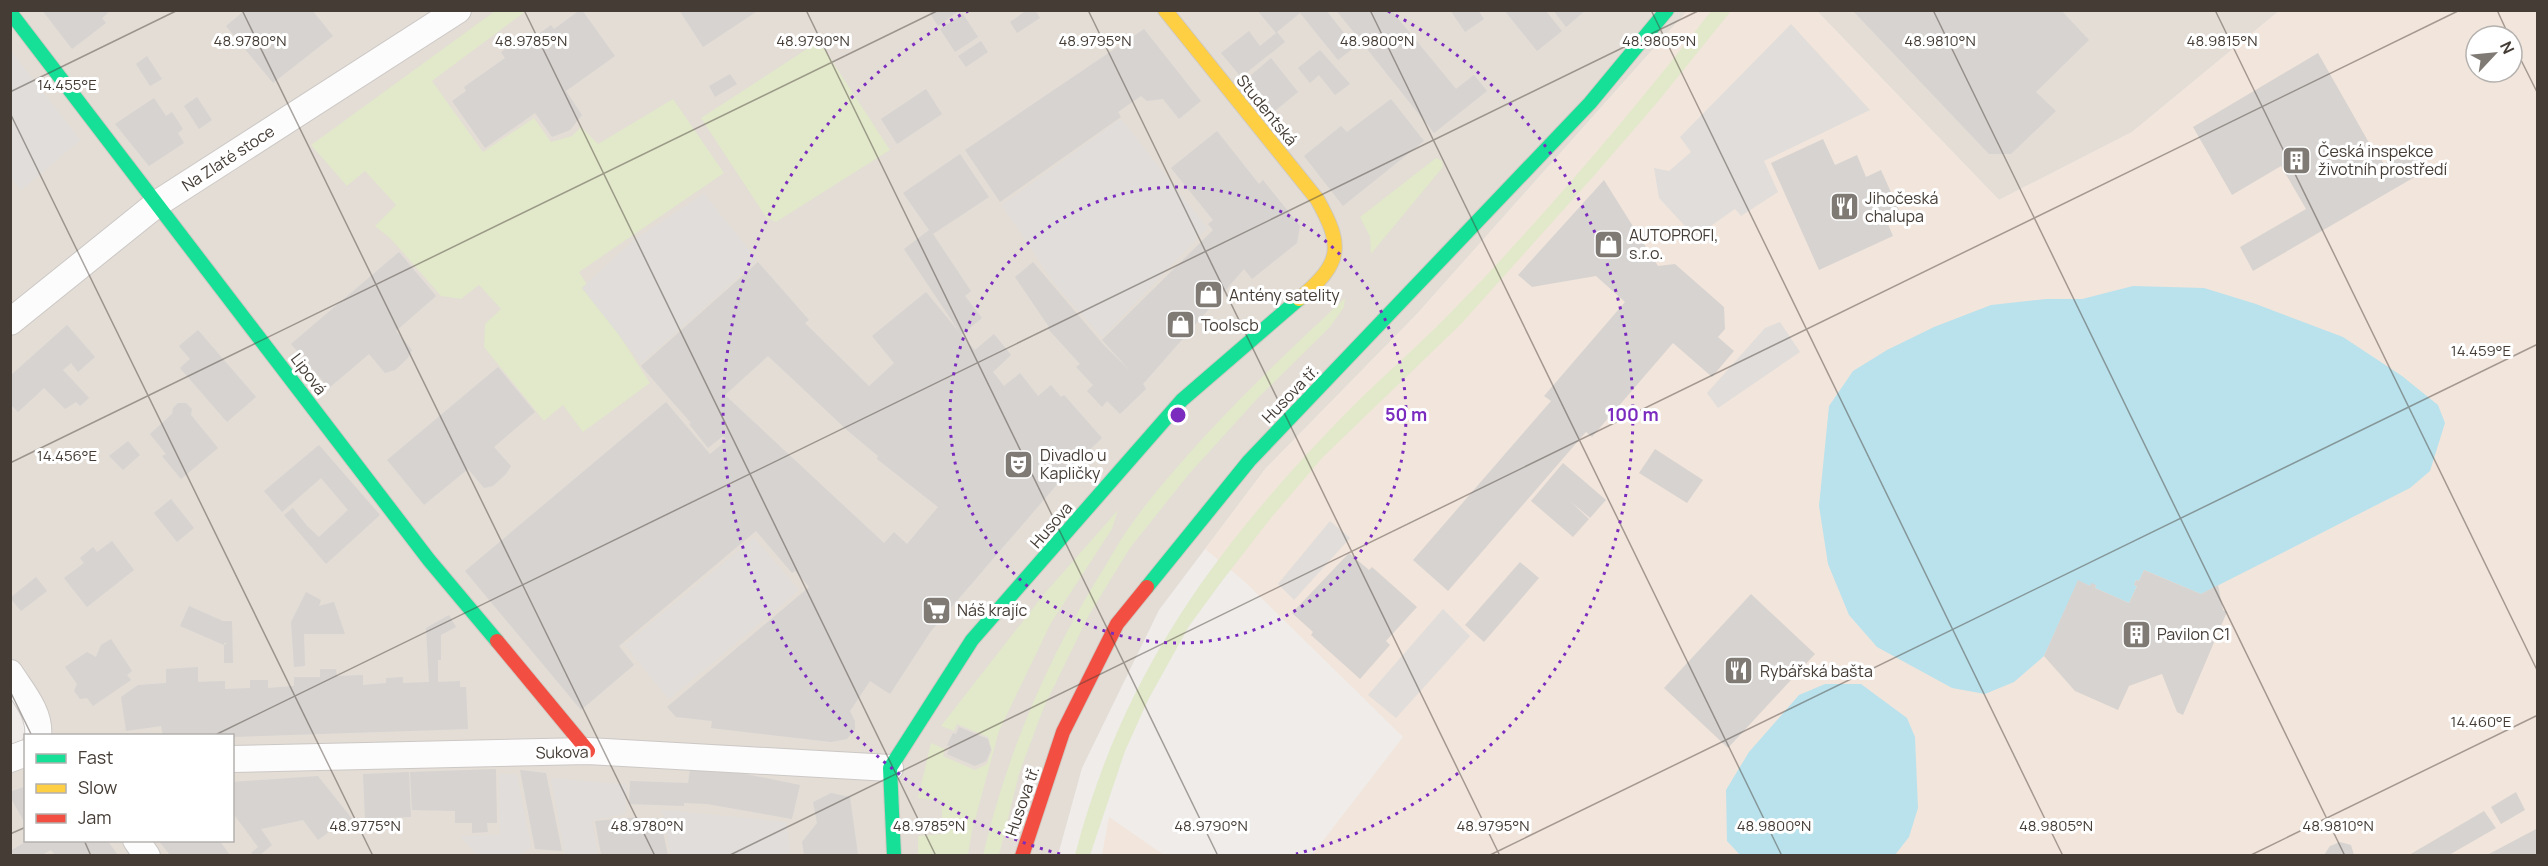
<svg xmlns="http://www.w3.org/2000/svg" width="2548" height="866" font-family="Manrope,sans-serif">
	<rect width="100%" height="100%" fill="#efece9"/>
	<g fill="#e3ddd6" fill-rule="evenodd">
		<path d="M 11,11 L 1687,11 L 1416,315 L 1266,468 L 1159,610 L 1082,768 L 1058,855 L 11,855 L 10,747 L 21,741 L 29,727 L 10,689 ZM 26,736 L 232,736 L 232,840 L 26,840 Z"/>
		<path d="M 1817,11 L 2279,11 L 2132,132 L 1999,200 Z"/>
	</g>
	<g fill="#f2e5dc" fill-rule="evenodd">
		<path d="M 1687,11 L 1817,11 L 1999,200 L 2132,132 L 2279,11 L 2537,11 L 2537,855 L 1312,855 L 1403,737 L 1244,581 L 1205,549 L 1266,468 L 1416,315 ZM 2476,36 L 2512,36 L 2512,72 L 2476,72 Z"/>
		<path d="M 1109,817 L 1164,855 L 1102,855 Z"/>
	</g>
	<g fill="#e2e8ca">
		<path d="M 1712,10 L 1731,11 L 1656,104 L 1592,178 L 1461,324 L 1322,458 L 1271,518 L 1222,581 L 1189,626 L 1148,700 L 1125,751 L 1090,855 L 1075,855 C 1123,671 1219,542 1351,408 C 1386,373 1425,340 1459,304 C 1549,211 1632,112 1712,10 Z"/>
		<path d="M 495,11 L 526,11 L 432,81 L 483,152 L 534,118 L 551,142 L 572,136 L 581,127 L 598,144 L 673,99 L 724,173 L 579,272 L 650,383 L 583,432 L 563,405 L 544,421 L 484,347 L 485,324 L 501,309 L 479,285 L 461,299 L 441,296 L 391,239 L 375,226 L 396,205 L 365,171 L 347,186 L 311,145 Z"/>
		<path d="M 819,41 L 890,150 L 776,222 L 766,217 L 701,118 Z"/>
		<path d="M 1436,158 L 1442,161 L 1443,167 L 1371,254 L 1370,237 L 1360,217 Z"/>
		<path d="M 1345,298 L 1344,307 L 1330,327 L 1257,399 L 1189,474 L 1130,548 L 1089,615 L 1044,707 L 1019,774 L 999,855 L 983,855 C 1007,753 1048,657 1104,568 C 1116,547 1129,526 1144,507 C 1204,431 1274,364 1345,298 Z"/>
		<path d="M 1118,510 L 1112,529 L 1051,623 L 999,731 L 972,831 L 968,855 L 918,855 L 918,836 L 942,834 L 942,801 L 918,798 L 931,743 L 945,749 L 943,756 L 975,770 L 987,764 L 992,750 L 988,737 L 957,724 L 954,731 L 941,726 L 1044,594 Z"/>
	</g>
	<g fill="#e0ddda">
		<path d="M 1791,24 L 1870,110 L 1764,161 L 1778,192 L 1741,216 L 1735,209 L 1695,237 L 1659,198 L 1654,168 L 1669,171 L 1691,152 L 1680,137 Z"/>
		<path d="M 10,50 L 80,140 L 21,190 L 11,177 Z"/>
		<path d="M 1121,119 L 1207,228 L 1102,337 L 1055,284 L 1002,205 Z"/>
		<path d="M 704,194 L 757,260 L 641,363 L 582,288 L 634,240 Z"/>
		<path d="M 1780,322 L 1800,352 L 1718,408 L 1707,393 L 1765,328 Z"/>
		<path d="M 1330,521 L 1350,538 L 1294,600 L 1278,584 Z"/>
		<path d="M 754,538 L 799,590 L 669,699 L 625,645 Z"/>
		<path d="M 1443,609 L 1470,636 L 1396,718 L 1368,695 Z"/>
		<path d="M 499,774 L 517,775 L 531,847 L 520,855 L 477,855 L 460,836 L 500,835 Z"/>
		<path d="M 551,778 L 627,785 L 625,814 L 592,820 L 598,855 L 565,855 Z"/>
		<path d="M 662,810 L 786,822 L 790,855 L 671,855 Z"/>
	</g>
	<g fill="#bae2ec">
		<path d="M 2133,286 L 2204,288 L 2256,304 L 2343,337 L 2402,376 L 2438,405 L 2445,423 L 2430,471 L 2410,488 L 2201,594 L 2144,570 L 2139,581 L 2136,580 L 2134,585 L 2137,586 L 2129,603 L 2095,588 L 2096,585 L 2090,586 L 2078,581 L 2044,656 L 2014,682 L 1985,694 L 1952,688 L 1877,647 L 1849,615 L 1828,564 L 1819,506 L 1829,406 L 1853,371 L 1887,350 L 1934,327 L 1991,305 L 2046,299 L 2082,299 Z"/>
		<path d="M 1825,684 L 1861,684 L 1907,718 L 1915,737 L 1918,808 L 1909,837 L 1895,855 L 1740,855 L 1727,841 L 1726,790 L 1749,752 L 1799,695 Z"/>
	</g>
	<g fill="#d7d3d0" fill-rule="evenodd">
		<path d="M 42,10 L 106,10 L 108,13 L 102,18 L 106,23 L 72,49 Z"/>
		<path d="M 245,10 L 312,10 L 333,36 L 273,83 L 226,26 Z"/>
		<path d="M 580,10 L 582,10 L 615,56 L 566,91 L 582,115 L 570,130 L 552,137 L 535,113 L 485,148 L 452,101 L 466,91 L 464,87 L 505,58 L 501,52 L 520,39 L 523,45 L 551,25 L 554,29 Z"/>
		<path d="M 679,10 L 759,10 L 703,47 Z"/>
		<path d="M 928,10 L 960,10 L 938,26 Z"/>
		<path d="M 1027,10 L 1035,10 L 1040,18 L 1017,33 L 1010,22 Z"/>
		<path d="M 1257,10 L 1326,10 L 1355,47 L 1338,60 L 1300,13 L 1277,32 L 1285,42 L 1241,77 L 1221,53 L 1249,31 L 1260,46 L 1276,33 Z"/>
		<path d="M 1336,10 L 1391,10 L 1456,89 L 1474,75 L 1487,91 L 1434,133 Z"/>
		<path d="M 1450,10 L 1478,10 L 1484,19 L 1465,32 Z"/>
		<path d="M 1504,10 L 1545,10 L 1562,31 L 1537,51 Z"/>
		<path d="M 1553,10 L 1586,10 L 1566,27 Z"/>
		<path d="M 1856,10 L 2061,10 L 2089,40 L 2036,92 L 2056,111 L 2011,154 L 1989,154 L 1854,12 Z"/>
		<path d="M 963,14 L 978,37 L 955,52 L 940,29 Z"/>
		<path d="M 1144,29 L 1201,101 L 1179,119 L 1163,99 L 1147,101 L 1141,96 L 1118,112 L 1121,117 L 1000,202 L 965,150 Z"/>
		<path d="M 981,41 L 988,52 L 966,67 L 958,56 Z"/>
		<path d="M 1320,50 L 1350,84 L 1335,95 L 1319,75 L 1310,83 L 1298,68 Z"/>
		<path d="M 2318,53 L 2372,148 L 2374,147 L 2384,164 L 2412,148 L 2425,171 L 2253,271 L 2240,247 L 2306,209 L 2281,166 L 2232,195 L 2193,127 Z"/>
		<path d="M 147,56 L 162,79 L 150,86 L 136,64 Z"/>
		<path d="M 1271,58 L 1298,92 L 1270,115 L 1244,81 Z"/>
		<path d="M 730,74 L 737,84 L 715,97 L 709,86 Z"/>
		<path d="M 926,89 L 942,114 L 897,144 L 881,119 Z"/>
		<path d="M 197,97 L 212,120 L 199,129 L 184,106 Z"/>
		<path d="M 154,98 L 166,116 L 172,112 L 183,129 L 178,133 L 184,143 L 149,166 L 115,124 Z"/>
		<path d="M 1391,99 L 1424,141 L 1343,206 L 1304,156 L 1341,126 L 1347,132 Z"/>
		<path d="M 1217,131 L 1259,184 L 1263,180 L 1300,226 L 1297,243 L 1252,279 L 1244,269 L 1143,384 L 1146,389 L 1120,414 L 1107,401 L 1102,407 L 1087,391 L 1093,385 L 1076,367 L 1080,364 L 1048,329 L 1049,327 L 1015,277 L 1033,262 L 1102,343 L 1131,372 L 1102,340 L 1213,230 L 1208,224 L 1213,220 L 1171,168 Z"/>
		<path d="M 1823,139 L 1835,165 L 1857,155 L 1866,177 L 1881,170 L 1899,210 L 1885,217 L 1893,236 L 1819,270 L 1771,163 Z"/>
		<path d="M 960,154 L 989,197 L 933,234 L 971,291 L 965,296 L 982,318 L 961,335 L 975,350 L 994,334 L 1011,355 L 993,372 L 1004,386 L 1020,373 L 1038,396 L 1051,385 L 1061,397 L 1064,395 L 1102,438 L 1072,467 L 931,631 L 890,694 L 870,681 L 850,711 L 855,721 L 855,729 L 847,739 L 831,742 L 711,728 L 712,721 L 676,717 L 667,707 L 809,587 L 795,571 L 792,573 L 756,531 L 619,646 L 634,665 L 581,710 L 465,571 L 666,402 L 710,454 L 727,440 L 723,436 L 708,448 L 689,424 L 691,423 L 641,366 L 758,262 L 809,320 L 805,323 L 869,386 L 894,363 L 872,336 L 926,292 L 960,333 L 904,249 L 929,230 L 903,193 ZM 768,356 L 848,431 L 878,456 L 877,459 L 938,507 L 907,544 L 894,532 L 884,543 L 725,395 Z"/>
		<path d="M 1604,180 L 1634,228 L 1643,226 L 1649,238 L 1644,244 L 1658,266 L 1675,264 L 1724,307 L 1725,329 L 1718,337 L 1734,351 L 1712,377 L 1673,343 L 1592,437 L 1586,432 L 1448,591 L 1413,560 L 1551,401 L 1544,396 L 1625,302 L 1596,276 L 1532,287 L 1518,275 Z"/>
		<path d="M 399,252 L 436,296 L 396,331 L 412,350 L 408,358 L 395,370 L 385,373 L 369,354 L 329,388 L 291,344 Z"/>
		<path d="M 67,325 L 95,357 L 78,372 L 71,363 L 63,370 L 89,398 L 80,406 L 76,402 L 65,409 L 44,388 L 18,412 L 10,404 L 10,376 Z"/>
		<path d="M 198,330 L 256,397 L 227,422 L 180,368 L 190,359 L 179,346 Z"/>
		<path d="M 498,367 L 535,412 L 494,447 L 511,466 L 506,474 L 493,486 L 484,488 L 468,469 L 424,505 L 387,460 Z"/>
		<path d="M 178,403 L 186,403 L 192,409 L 191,415 L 218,448 L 181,479 L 162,456 L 166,454 L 150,434 L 172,414 L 173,408 Z"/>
		<path d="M 128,441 L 140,455 L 123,470 L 109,456 Z"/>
		<path d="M 319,445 L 380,515 L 326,564 L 284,515 L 293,508 L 307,526 L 319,537 L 348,510 L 321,478 L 282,512 L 264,491 Z"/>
		<path d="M 1655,449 L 1703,480 L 1687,503 L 1639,473 Z"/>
		<path d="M 1563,463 L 1606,500 L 1590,518 L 1570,501 L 1589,519 L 1573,537 L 1531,501 Z"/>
		<path d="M 171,499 L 194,528 L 177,542 L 154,513 Z"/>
		<path d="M 112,541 L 134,570 L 87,607 L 64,578 L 84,563 L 80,558 L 93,547 L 97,552 Z"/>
		<path d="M 1349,553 L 1369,570 L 1372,567 L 1417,607 L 1386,641 L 1390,645 L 1360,679 L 1311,635 L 1313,632 L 1292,613 Z"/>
		<path d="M 1520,562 L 1539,578 L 1484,642 L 1465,625 Z"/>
		<path d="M 2144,570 L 2201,594 L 2218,585 L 2223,610 L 2227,612 L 2183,715 L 2177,712 L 2162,674 L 2129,686 L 2118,710 L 2075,691 L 2044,656 L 2078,580 L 2090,586 L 2091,583 L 2096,585 L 2095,588 L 2129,603 L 2137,586 L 2134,585 L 2136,580 L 2139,581 Z"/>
		<path d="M 36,577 L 47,591 L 21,611 L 10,598 Z"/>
		<path d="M 306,592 L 321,600 L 319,606 L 334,602 L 345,634 L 304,634 L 305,666 L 294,667 L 291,622 Z"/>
		<path d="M 1751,594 L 1815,654 L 1728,748 L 1664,688 Z"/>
		<path d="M 189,606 L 223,621 L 232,621 L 233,663 L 224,663 L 224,645 L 227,643 L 224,643 L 224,645 L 180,626 Z"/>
		<path d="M 449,615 L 456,627 L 441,635 L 441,660 L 438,660 L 438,682 L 460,681 L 460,687 L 466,687 L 468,729 L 232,737 L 163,735 L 161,726 L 126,731 L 121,697 L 138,685 L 166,683 L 166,669 L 198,667 L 198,682 L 225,681 L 225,689 L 250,688 L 250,680 L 268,680 L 268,688 L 294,686 L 294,677 L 320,677 L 320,669 L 336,669 L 337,676 L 363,675 L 363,685 L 386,683 L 386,678 L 403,677 L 403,683 L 429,682 L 426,628 Z"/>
		<path d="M 111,639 L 132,671 L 127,675 L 131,680 L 93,706 L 87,698 L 80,699 L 74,691 L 77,684 L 65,667 L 87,652 L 96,657 L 101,645 Z"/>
		<path d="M 959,727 L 988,739 L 991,750 L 986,761 L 975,766 L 947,754 L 950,747 L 947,745 L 953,733 L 956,734 Z"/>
		<path d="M 691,763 L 800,785 L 792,819 L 707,804 L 684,803 L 684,806 L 629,804 L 630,781 L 688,783 Z"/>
		<path d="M 496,769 L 497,823 L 487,823 L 488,832 L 472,833 L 472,823 L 455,823 L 455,811 L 412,810 L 410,772 Z"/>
		<path d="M 520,770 L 546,773 L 562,851 L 535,849 Z"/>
		<path d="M 409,772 L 411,817 L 365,819 L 363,774 Z"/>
		<path d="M 318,776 L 357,825 L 348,832 L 341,823 L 318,840 L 303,820 L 261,829 L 272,845 L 260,855 L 253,855 L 251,853 L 258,847 L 232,812 L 232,782 Z"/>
		<path d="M 26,786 L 26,825 L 10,797 L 10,792 Z"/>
		<path d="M 2516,792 L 2525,810 L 2501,824 L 2491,807 Z"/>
		<path d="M 831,793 L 850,797 L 858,855 L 804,855 L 802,842 L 817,823 L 813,802 Z"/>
		<path d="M 2484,811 L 2496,828 L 2449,855 L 2409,855 Z"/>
		<path d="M 638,817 L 640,822 L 660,818 L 668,855 L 601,855 L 595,821 Z"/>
		<path d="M 2538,828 L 2538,855 L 2487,855 Z"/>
		<path d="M 29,840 L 107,840 L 118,855 L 55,855 L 51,850 L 42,855 L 10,855 L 10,851 Z"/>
		<path d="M 158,840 L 219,840 L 230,855 L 170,855 Z"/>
		<path d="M 2340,842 L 2351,845 L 2354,855 L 2324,855 L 2330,846 Z"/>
	</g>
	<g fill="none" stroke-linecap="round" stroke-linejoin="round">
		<defs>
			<g id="street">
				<path d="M 10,322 L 158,203 L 458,10"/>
				<path d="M 10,673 C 22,692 41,713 38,736"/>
				<path d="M 10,759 L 26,753"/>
				<path d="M 232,759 L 588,751 L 890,768"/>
				<path d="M 136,840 L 147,856"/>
			</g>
			<g id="fast">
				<path d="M 10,12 L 429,560 L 497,641"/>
				<path d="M 1147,587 L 1249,461 L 1590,103 L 1667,10"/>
				<path d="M 894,856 L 890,768 L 972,640 L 1182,400 L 1299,299"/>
			</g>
			<path id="slow" d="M 1165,10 L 1317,199 C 1344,247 1342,263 1299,299"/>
			<g id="jam">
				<path d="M 497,641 L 588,751"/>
				<path d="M 1022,856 L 1063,732 L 1117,624 L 1147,587"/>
			</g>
		</defs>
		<use href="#street" stroke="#ccc8c5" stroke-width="28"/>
		<use href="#fast" stroke="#cfc9c1" stroke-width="16"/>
		<use href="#slow" stroke="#cfc9c1" stroke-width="16"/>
		<use href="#jam" stroke="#cfc9c1" stroke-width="16"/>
		<use href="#street" stroke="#fdfcfc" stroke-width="26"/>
		<use href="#fast" stroke="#16e098" stroke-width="14"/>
		<use href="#slow" stroke="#ffcf43" stroke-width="14"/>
		<use href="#jam" stroke="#f24e42" stroke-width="14"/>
	</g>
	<path fill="none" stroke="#443c35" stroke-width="1.5" stroke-opacity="0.45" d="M 242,10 L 655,856M 524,10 L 936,856M 806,10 L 1218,856M 1088,10 L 1500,856M 1370,10 L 1782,856M 1651,10 L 2063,856M 1933,10 L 2345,856M 2215,10 L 2538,672M 2497,10 L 2509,36M 2512,42 L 2538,94M 10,92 L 178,10M 10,113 L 373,856M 10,463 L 939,10M 10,691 L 32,736M 213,736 L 1700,10M 10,834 L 26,827M 84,840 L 91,856M 728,856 L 2460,10M 1488,856 L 2538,344M 2249,856 L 2538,715"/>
	<g fill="none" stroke="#7b2cbf" stroke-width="3" stroke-dasharray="3 6">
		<circle cx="1178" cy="415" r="228"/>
		<path d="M1060 854A455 455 0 0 1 968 11M1388 11A455 455 0 0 1 1296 854"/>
	</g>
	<defs>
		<symbol id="building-square" viewBox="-11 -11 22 22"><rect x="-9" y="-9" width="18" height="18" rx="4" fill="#807a74" stroke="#fff"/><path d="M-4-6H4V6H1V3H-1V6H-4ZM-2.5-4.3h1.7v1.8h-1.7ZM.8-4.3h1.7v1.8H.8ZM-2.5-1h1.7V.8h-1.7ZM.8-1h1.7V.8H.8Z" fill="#fff"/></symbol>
		<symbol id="restaurant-square" viewBox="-11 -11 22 22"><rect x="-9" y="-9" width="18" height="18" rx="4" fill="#807a74" stroke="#fff"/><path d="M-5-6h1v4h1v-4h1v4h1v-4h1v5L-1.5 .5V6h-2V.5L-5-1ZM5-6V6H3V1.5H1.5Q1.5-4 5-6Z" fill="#fff"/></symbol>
		<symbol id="shop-square" viewBox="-11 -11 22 22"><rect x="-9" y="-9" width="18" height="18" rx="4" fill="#807a74" stroke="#fff"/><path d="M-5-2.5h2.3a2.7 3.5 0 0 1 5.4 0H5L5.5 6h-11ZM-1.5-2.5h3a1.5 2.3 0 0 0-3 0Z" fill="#fff"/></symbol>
		<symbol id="theatre-square" viewBox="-11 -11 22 22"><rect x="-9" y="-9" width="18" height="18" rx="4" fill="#807a74" stroke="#fff"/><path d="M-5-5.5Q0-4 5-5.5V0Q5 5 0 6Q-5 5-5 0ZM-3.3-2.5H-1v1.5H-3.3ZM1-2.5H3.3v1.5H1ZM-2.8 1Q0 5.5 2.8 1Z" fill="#fff"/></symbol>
		<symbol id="supermarket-square" viewBox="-11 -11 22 22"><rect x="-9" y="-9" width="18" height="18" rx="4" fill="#807a74" stroke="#fff"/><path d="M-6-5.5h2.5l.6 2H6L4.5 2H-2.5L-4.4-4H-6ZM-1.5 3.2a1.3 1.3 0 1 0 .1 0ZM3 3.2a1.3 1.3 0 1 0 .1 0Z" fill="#fff"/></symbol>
	</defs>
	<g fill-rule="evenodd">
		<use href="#building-square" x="2280" y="144" width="33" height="33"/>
		<use href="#restaurant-square" x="1828" y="190" width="33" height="33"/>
		<use href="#shop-square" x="1592" y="228" width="33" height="33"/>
		<use href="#shop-square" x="1192" y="278" width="33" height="33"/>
		<use href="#shop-square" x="1164" y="308" width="33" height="33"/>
		<use href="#theatre-square" x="1002" y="448" width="33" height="33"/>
		<use href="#supermarket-square" x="920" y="594" width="33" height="33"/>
		<use href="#building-square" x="2120" y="618" width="33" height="33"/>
		<use href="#restaurant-square" x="1722" y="654" width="33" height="33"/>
	</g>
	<g text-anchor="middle" stroke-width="6" stroke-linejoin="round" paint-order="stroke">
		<g font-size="16" fill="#443c35" stroke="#fff">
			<text transform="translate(1267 110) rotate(51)" y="6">Studentská</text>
			<text transform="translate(228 158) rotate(-33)" y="6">Na Zlaté stoce</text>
			<text transform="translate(309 374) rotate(53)" y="6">Lipová</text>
			<text transform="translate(1290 394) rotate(-46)" y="6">Husova tř.</text>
			<text transform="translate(1051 525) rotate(-49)" y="6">Husova</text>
			<text transform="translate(562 752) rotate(-1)" y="6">Sukova</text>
			<text transform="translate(1022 801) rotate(-71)" y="6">Husova tř.</text>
		</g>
		<g font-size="16" fill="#443c35" stroke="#fff" text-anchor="start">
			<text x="2318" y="157">Česká inspekce<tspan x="2318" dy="18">životníh prostředí</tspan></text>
			<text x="1865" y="204">Jihočeská<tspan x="1865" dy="18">chalupa</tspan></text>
			<text x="1629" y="241">AUTOPROFI,<tspan x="1629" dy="18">s.r.o.</tspan></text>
			<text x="1229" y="301">Antény satelity</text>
			<text x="1201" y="331">Toolscb</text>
			<text x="1040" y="461">Divadlo u<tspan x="1040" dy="18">Kapličky</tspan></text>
			<text x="957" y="616">Náš krajíc</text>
			<text x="2157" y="640">Pavilon C1</text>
			<text x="1760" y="677">Rybářská bašta</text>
		</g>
	</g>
	<g font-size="15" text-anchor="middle" fill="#443c35" stroke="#fff" stroke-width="6" stroke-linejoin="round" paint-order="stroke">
		<text x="1940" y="46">48.9810°N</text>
		<text x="250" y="46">48.9780°N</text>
		<text x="531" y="46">48.9785°N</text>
		<text x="813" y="46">48.9790°N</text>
		<text x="1095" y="46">48.9795°N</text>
		<text x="1377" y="46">48.9800°N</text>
		<text x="1659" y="46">48.9805°N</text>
		<text x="2222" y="46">48.9815°N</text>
		<text x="67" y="90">14.455°E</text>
		<text x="2481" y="356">14.459°E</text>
		<text x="67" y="461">14.456°E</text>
		<text x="2481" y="727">14.460°E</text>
		<text x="365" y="831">48.9775°N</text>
		<text x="647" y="831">48.9780°N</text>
		<text x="929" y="831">48.9785°N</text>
		<text x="1211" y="831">48.9790°N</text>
		<text x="1493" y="831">48.9795°N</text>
		<text x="1774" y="831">48.9800°N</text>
		<text x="2056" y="831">48.9805°N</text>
		<text x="2338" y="831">48.9810°N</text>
	</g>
	<circle cx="1178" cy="415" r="9" fill="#7b2cbf" stroke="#fff" stroke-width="3"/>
	<g font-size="18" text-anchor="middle" font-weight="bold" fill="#7b2cbf" stroke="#fff" stroke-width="6" stroke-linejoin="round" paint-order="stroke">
		<text x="1406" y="421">50 m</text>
		<text x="1633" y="421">100 m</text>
	</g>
	<rect width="2548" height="866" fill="none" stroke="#443c35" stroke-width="24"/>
	<rect x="24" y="734" width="210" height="108" fill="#ffffff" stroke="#b4b1ae" stroke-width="1.5"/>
	<rect x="36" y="754" width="30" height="9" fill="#16e098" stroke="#b4b1ae" stroke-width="1.5"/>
	<text x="78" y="764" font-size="18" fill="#443c35">Fast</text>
	<rect x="36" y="784" width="30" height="9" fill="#ffcf43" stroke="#b4b1ae" stroke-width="1.5"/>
	<text x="78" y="794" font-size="18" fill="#443c35">Slow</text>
	<rect x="36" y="814" width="30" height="9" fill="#f24e42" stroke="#b4b1ae" stroke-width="1.5"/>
	<text x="78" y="824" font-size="18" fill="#443c35">Jam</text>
	<g transform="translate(2494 54) rotate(64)"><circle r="28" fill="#ffffff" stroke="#b4b1ae" stroke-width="1.5"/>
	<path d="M0-4.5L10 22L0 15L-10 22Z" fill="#807a74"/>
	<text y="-9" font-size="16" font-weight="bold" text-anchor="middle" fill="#443c35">N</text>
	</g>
</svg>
